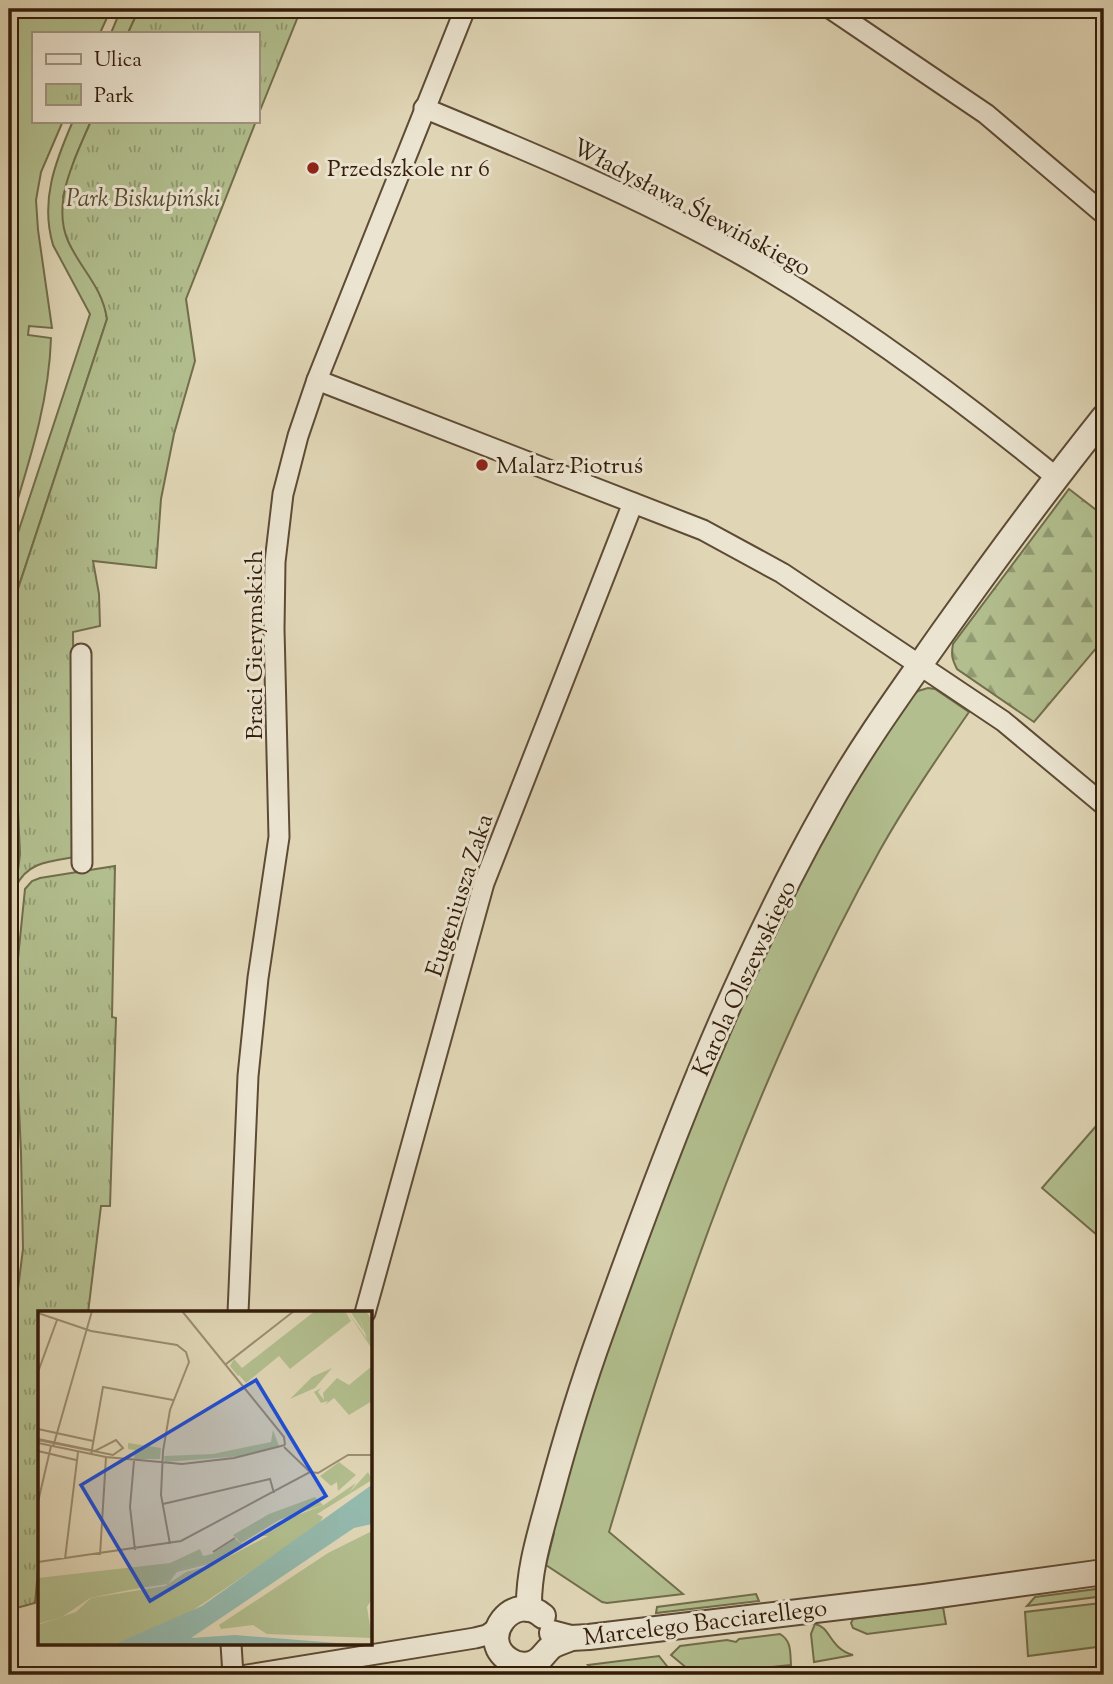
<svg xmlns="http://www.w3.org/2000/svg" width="1113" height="1684" font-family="'Sorts Mill Goudy',serif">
	<defs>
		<pattern id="forest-firs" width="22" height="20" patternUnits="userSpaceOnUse" patternTransform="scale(1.75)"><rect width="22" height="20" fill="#b2be8e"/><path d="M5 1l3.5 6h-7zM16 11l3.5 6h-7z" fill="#919a72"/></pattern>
		<pattern id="park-tufts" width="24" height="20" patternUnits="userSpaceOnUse" patternTransform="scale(1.75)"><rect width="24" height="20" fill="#b2be8e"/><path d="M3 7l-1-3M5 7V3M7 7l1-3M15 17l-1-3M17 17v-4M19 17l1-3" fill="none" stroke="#919a72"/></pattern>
	</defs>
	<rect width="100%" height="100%" fill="#e0d6b6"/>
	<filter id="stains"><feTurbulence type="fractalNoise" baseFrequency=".00286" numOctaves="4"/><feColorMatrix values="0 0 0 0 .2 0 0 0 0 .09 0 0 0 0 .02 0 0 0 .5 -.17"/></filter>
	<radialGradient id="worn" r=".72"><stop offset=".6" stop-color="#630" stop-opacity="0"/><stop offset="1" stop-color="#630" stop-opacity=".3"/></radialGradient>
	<g fill="#b2be8e" stroke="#726e4c" stroke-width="2">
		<path d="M 9,9 L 111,9 L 100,33 L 33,33 L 33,121 L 63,121 L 41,172 L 36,200 L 38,230 L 52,328 L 29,326 L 28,335 L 51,338 C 49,404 28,465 9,528 Z"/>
		<path d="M 121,9 L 139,9 L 128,33 L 111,33 Z"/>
		<path d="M 73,121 L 91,121 L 75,158 L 63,197 L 98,289 L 104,301 L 107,319 L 13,604 L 10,635 L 20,854 L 9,946 L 9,560 L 90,314 L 53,245 C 40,201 55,162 73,121 Z"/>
		<path d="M 928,688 L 935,689 L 969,712 C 938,757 907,802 880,850 C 761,1065 679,1297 609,1532 L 683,1594 L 607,1603 L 602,1602 L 546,1565 L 554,1533 L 550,1531 L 628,1277 L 745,986 L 857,774 L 912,696 L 918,691 Z"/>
		<path d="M 1104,1117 L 1104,1241 L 1042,1188 Z"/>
		<path d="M 1104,1588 L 1104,1596 L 1027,1606 L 1035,1597 Z"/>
		<path d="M 756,1594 L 759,1601 L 656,1613 L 657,1607 Z"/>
		<path d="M 1101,1603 L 1104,1604 L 1104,1646 L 1028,1656 L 1025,1612 Z"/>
		<path d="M 943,1607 L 946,1624 L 867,1634 L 853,1628 L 851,1623 L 853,1619 Z"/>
		<path d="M 815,1624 C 831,1627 829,1648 853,1655 L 814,1662 L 811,1634 Z"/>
		<path d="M 780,1634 C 792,1641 790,1653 791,1665 L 695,1675 L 671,1655 L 680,1646 L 727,1640 L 736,1642 L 739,1639 Z"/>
		<path d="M 659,1656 L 674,1675 L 599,1675 L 588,1665 Z"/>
	</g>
	<path fill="url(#forest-firs)" stroke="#726e4c" stroke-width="2" d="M 1069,489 L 1104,516 L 1104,639 L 1034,722 L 957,669 C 952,659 951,655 953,644 Z"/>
	<g fill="url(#park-tufts)" stroke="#726e4c" stroke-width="2">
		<path d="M 139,9 L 301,9 L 257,118 L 257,33 L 128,33 Z"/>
		<path d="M 91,121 L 256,121 L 186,299 L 195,361 L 174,434 L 161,499 L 156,568 L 93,561 L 99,594 L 100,626 L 73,632 L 75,857 C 51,861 26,862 16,887 L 20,854 L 10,635 L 13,604 L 107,319 C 102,286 81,270 68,241 C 51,202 76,156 91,121 Z"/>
		<path d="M 115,866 L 112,1017 L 116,1018 L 110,1206 L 101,1206 L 88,1313 L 40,1313 L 40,1549 L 35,1603 L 9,1610 L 9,1360 L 23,1249 L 21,1153 L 15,1018 L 11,993 L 16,978 L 25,889 L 32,881 L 40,878 Z"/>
	</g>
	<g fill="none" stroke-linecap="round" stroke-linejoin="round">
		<defs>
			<g id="minor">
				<path d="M 831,9 L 986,114 L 1104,214"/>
				<path d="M 424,108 C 533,153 643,199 745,257 C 855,320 958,397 1056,477"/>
				<path d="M 317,380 L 703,530 L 782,573 L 1003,721 L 1104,805"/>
				<path d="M 81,654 L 82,863"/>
				<path d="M 238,1313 L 248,1076 L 258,978 L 279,837 L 274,629 L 275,562 L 283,494 L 289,471 L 298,436 L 317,380 L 465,9"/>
				<path d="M 365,1313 L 484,883 L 633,503"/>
				<path d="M 231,1644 L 233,1675"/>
				<path d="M 247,1675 L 475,1638 L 487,1635 L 497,1628"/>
			</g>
			<g id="tertiary">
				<path d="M 529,1609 C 528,1571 540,1534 550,1497 C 565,1441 582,1385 602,1330 C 666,1151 734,972 828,806 C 862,745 903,689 943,632 C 995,559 1048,487 1104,417"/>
				<path d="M 543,1616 C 514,1590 476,1638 509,1660 C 515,1664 523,1666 530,1664 C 541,1662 543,1654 551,1647 C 556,1643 565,1641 571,1638"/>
				<path d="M 552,1633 L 571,1638 L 589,1637 L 924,1597 L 1104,1572"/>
			</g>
		</defs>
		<use href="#minor" stroke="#5e4b35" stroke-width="23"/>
		<use href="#tertiary" stroke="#5e4b35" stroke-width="28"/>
		<use href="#minor" stroke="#ebe4d0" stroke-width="19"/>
		<use href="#tertiary" stroke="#ebe4d0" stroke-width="24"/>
	</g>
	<g fill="#8f2418" stroke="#ebe4d0" stroke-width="2.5">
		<circle cx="313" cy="168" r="7"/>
		<circle cx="482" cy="465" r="7"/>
	</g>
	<g text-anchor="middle" stroke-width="6" stroke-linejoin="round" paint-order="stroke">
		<g font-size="24" fill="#331d0a" stroke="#ebe4d0" text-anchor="start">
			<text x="327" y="176">Przedszkole nr 6</text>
			<text x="496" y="473">Malarz Piotruś</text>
		</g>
		<g font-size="24" font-style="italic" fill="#594d32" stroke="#ebe4d0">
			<text x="143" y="206">Park Biskupiński</text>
		</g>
		<g font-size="24" fill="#331d0a" stroke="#ebe4d0">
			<text transform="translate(692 207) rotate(28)" y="8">Władysława Ślewińskiego</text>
			<text transform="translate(254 645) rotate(-90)" y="8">Braci Gierymskich</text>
			<text transform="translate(459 895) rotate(-72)" y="8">Eugeniusza Zaka</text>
			<text transform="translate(744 978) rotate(-65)" y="8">Karola Olszewskiego</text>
			<text transform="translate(705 1622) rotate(-7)" y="8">Marcelego Bacciarellego</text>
		</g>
	</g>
	<g transform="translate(38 1311)">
		<rect width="334" height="334" fill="#e0d6b6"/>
		<path d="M 277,0 L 281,2 L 200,65 L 192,55 L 196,48 L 204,57 ZM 309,0 L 329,28 L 321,5 L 326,21 L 312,0 L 328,0 L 334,9 L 334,38 ZM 334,55 L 334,90 L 311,104 L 296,87 L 287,94 L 290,90 L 283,92 L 276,81 L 283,77 L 280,81 L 286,89 L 285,82 L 299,67 L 311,74 ZM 294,57 L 277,77 L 252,88 L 274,66 ZM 235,119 L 241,135 L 206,145 L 127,151 L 126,145 L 175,143 L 233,131 ZM 330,161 L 334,169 L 279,203 L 285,206 L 280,215 L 139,310 L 75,334 L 0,334 L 0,314 L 38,301 L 53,287 L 127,275 L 148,261 L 177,253 L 230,225 L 219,225 L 241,211 L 286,194 L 318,172 L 311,182 ZM 211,230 L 175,252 L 139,261 L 130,273 L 83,280 L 129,271 L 139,259 L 174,251 Z" fill="#b2be8e"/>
		<path d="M 90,132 L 123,137 L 122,148 L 96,148 L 97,139 L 90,138 ZM 301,151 L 318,164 L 300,180 L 299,171 L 293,175 L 282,165 ZM 275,201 L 275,207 L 256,218 L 232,223 ZM 334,220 L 334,288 L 329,296 L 334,327 L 229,323 L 215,314 L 183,318 L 181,314 L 290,242 Z" fill="#b2be8e"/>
		<path d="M 279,0 L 307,0 L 313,10 L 252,58 L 241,45 L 208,72 L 201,64 ZM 277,186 L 285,194 L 241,209 L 203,232 L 195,224 L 231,203 ZM 197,228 L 204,233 L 174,251 L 139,259 L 129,271 L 52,287 L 24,306 L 0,313 L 0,267 L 132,252 L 162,238 L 165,245 L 174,243 Z" fill="#b2be8e"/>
		<path d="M 335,173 L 334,213 L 316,217 L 153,327 L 197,324 L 325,334 L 75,334 L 164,295 Z" fill="#94b9ad"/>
		<path fill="none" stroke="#9b8c71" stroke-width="2" d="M 144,0 L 246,126 L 247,134M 0,2 L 53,20 L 139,34 L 148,41 L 151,51 L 132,99 L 125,140 L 123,184 L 132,233M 188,53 L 256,0M 0,61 L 19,9M 0,118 L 55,130M 0,128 L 57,140 L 78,129 L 85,137 L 75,144 L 0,129M 0,132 L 68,146 L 144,153 L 196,147 L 247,134M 15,136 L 54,0M 246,136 L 272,161M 0,140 L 38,149M 53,144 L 65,76 L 135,89M 96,150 L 92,196 L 97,239M 0,191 L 13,135M 125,193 L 232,168 L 236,182M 175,241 L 197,227M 62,244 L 68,146M 27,248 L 40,141M 0,251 L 143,230 L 272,161 L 280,162 L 310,144 L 335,144"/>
		<path fill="#1d4ed8" fill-opacity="0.15" stroke="#1d4ed8" stroke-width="3.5" d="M 218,69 L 288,185 L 112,290 L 43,174 Z"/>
		<rect width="334" height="334" fill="none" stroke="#331d0a" stroke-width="3.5"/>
	</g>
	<rect width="1113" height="1684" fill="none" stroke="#e0d6b6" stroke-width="35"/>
	<rect x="10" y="10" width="1092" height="1663" fill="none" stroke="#331d0a" stroke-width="3.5"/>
	<rect x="18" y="18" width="1078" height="1649" fill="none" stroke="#331d0a" stroke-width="2"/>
	<rect x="32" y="32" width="228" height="91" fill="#ebe4d0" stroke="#a19481" stroke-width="2"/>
	<rect x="46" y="54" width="35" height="10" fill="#ebe4d0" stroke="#a19481" stroke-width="2"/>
	<text x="94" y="66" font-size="21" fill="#331d0a">Ulica</text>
	<rect x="46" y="84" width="35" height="21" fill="url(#park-tufts)" stroke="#a19481" stroke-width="2"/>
	<text x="94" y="102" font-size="21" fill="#331d0a">Park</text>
	<rect width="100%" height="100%" filter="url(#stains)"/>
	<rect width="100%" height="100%" fill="url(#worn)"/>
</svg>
